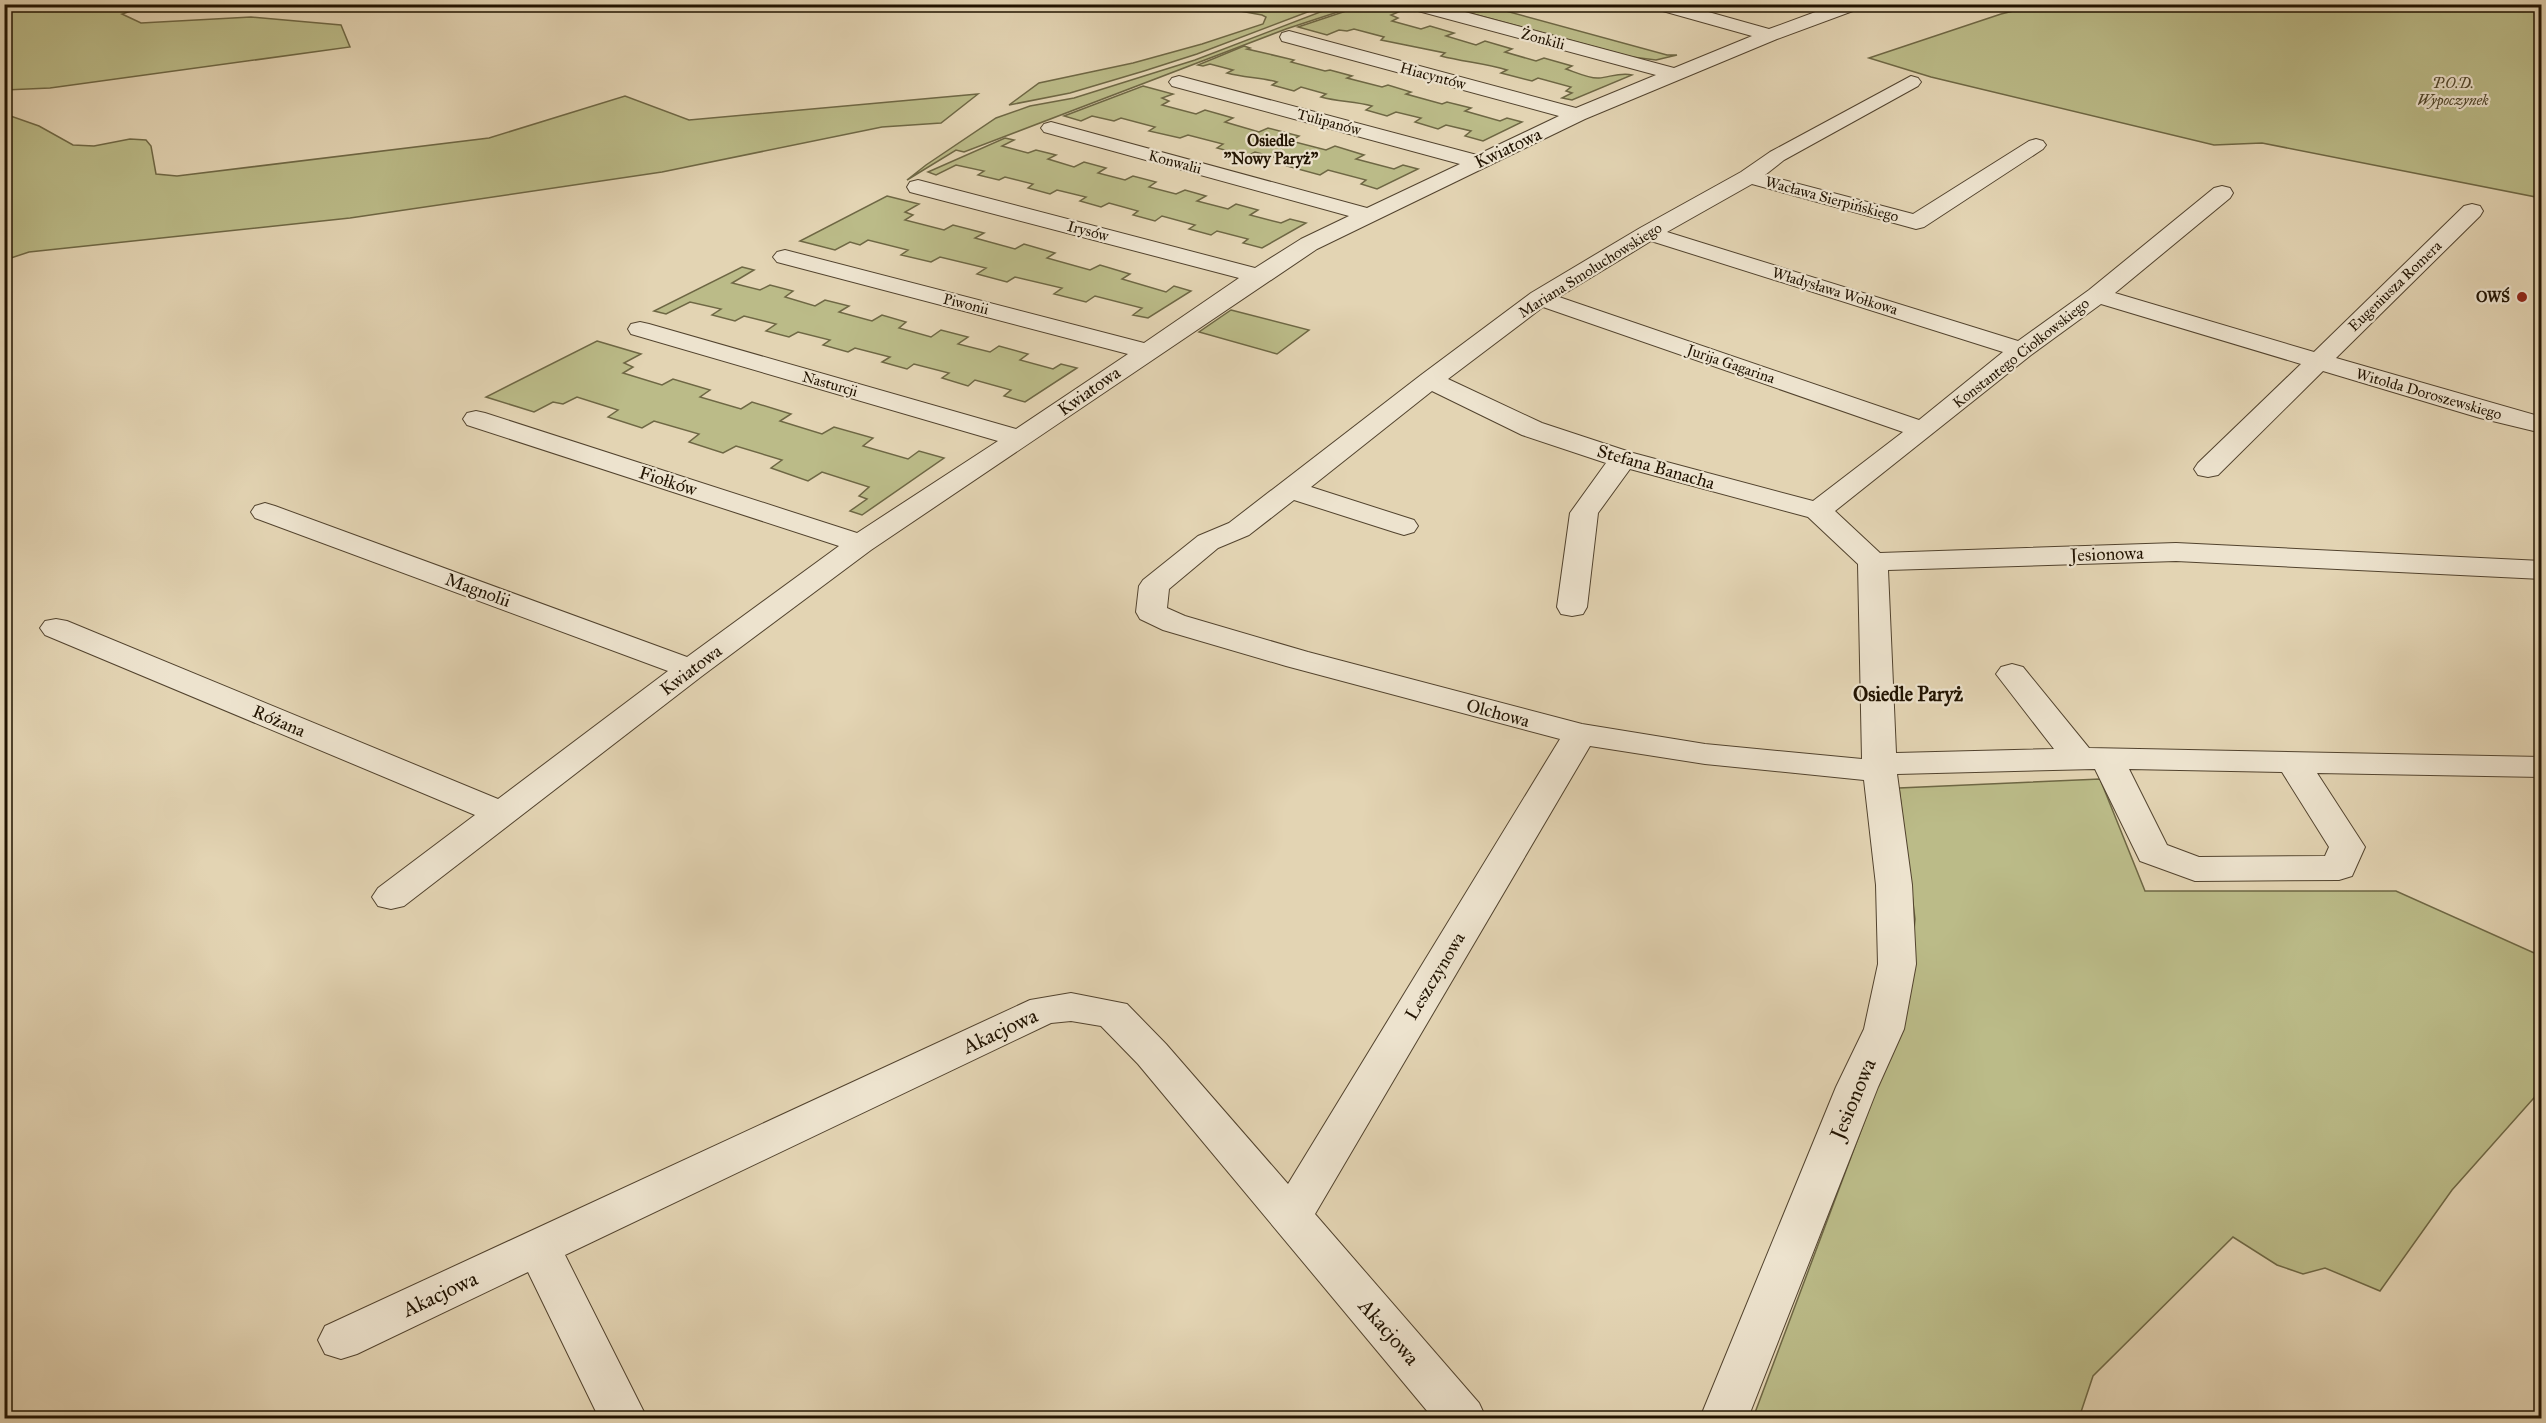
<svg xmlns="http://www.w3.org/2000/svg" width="2546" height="1423" font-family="'IM FELL Great Primer',serif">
	<rect width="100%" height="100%" fill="#e3d4b3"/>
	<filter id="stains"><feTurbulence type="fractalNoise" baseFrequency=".00333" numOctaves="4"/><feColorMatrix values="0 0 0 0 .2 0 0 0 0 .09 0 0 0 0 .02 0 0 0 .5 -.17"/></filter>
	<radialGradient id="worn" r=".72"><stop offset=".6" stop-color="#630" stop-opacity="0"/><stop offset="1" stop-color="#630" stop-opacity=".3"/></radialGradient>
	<g fill="#bb8" stroke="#6e6744" stroke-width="1.5">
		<path d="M 1341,4 L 1359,5 L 1286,29 L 964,152 L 956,150 L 907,180 L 926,165 L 996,118 L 1030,106 L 1074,98 L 1195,60 Z"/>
		<path d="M 4,5 L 149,5 L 122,14 L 141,23 L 251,17 L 341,25 L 350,47 L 50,88 L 5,90 Z"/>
		<path d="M 1221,5 L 1326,5 L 1197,54 L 1144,71 L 1070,93 L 1009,105 L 1039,83 L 1133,63 L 1202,44 L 1263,24 L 1266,17 L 1262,15 L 1229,9 Z"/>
		<path d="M 1364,5 L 1378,5 L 1401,11 L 1391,15 L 1398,18 L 1392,21 L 1421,29 L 1430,26 L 1454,33 L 1446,36 L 1476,45 L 1485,41 L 1512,49 L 1505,52 L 1536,61 L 1544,58 L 1572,66 L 1566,69 C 1575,72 1590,79 1599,78 C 1610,77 1621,72 1632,75 L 1572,100 L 1562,98 L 1572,93 L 1566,91 L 1571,87 L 1538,78 L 1532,81 L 1501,73 L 1507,70 C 1484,63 1464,62 1441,56 L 1445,53 L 1381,40 L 1384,37 L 1354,29 L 1347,31 L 1339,30 L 1327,35 L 1298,27 Z"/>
		<path d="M 1440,5 L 1484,5 L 1667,55 L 1677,55 L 1656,60 L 1632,57 Z"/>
		<path d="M 2038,5 L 2541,5 L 2541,198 L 2262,143 L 2214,145 L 1931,77 L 1869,58 L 2001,14 Z"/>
		<path d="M 1244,46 L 1250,48 L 1247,49 L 1294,60 L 1291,62 L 1325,71 L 1330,70 L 1352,76 L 1347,78 L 1382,87 L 1388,85 L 1411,92 L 1406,94 L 1442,104 L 1447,102 L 1471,108 L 1465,111 L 1500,121 L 1507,118 L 1522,122 L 1483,141 L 1465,136 L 1471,131 L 1446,125 L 1438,129 L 1415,122 L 1421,118 L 1396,112 L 1387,116 L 1366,110 L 1372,106 C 1354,101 1339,102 1321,97 L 1326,94 L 1301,87 L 1294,91 L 1272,85 L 1277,82 C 1260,77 1245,78 1227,73 L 1233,70 L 1210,64 L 1203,66 L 1198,65 Z"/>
		<path d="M 1143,86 L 1173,94 L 1162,98 L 1169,101 L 1162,105 L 1196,114 L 1205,110 L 1233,118 L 1225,122 L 1259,132 L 1268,128 L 1299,136 L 1291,141 L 1326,150 L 1335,146 L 1364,155 L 1356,159 L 1394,169 L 1403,165 L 1418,169 L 1377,189 L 1361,184 L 1366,180 L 1328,170 L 1320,175 L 1287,166 L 1293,162 L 1255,152 L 1247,156 L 1217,148 L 1223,144 L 1188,135 L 1180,138 L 1149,131 L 1155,127 L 1121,118 L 1114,121 L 1092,116 L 1081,121 L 1064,116 Z"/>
		<path d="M 978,94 L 941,123 L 882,127 L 662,172 L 350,218 L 29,252 L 5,260 L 5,114 L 39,126 L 73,145 L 94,146 L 130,139 L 146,140 L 151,146 L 156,174 L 177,176 L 489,138 L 625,96 L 689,120 Z"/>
		<path d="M 1005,138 L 1014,140 L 1002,146 L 1028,153 L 1036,150 L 1056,155 L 1048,159 L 1074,167 L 1084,162 L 1106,168 L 1098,173 L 1125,180 L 1133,176 L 1156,182 L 1149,187 L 1176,194 L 1185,190 L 1206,196 L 1197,201 L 1228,209 L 1236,204 L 1258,210 L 1250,215 L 1281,223 L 1290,219 L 1306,223 L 1262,248 L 1243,243 L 1248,239 L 1217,231 L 1211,235 L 1189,229 L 1195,225 L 1162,216 L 1155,221 L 1133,215 L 1138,211 L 1109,203 L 1101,207 L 1080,201 L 1086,197 L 1057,190 L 1050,194 L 1028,188 L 1033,184 L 1005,177 L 999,180 L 978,175 L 984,171 L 956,165 L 936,175 L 928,172 Z"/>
		<path d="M 887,196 L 919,204 L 905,212 L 913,215 L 905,220 L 944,230 L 953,225 L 984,233 L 975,238 L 1015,249 L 1024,244 L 1055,253 L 1047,258 L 1090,270 L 1100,265 L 1130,274 L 1122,279 L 1166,292 L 1174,286 L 1191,291 L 1148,318 L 1133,315 L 1142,308 L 1095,296 L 1086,302 L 1054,294 L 1062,288 L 1015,277 L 1007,282 L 977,274 L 986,268 L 940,257 L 931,262 L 901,255 L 908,250 L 868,240 L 860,245 L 850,242 L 835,250 L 800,241 Z"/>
		<path d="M 742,267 L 754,270 L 732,283 L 760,290 L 770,285 L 793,291 L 785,297 L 815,306 L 825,300 L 849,306 L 839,312 L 872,321 L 882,315 L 906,322 L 899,328 L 931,337 L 941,330 L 968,337 L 958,344 L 990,352 L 999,346 L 1028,354 L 1020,360 L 1053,369 L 1061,364 L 1077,368 L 1025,402 L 1004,396 L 1011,390 L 975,380 L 968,386 L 942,378 L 949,373 L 914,364 L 907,369 L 882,362 L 890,357 L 855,348 L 848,352 L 823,345 L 830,340 L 798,332 L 789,337 L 766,331 L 776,324 L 744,316 L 735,321 L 712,315 L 721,309 L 690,302 L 666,314 L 654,311 Z"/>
		<path d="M 1231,310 L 1309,330 L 1277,354 L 1199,332 Z"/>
		<path d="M 597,341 L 641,354 L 624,363 L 633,367 L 623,373 L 662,385 L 673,379 L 710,390 L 700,397 L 741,409 L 752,402 L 791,414 L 780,421 L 822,434 L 834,427 L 873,438 L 863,446 L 908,459 L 919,451 L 944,458 L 862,515 L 850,511 L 867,499 L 859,496 L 869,487 L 822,472 L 808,481 L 771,468 L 782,460 L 736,446 L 723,453 L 689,442 L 699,434 L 654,421 L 642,428 L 608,417 L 618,410 L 577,397 L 563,404 L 553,402 L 534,412 L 486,397 Z"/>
		<path d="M 2100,779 L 2145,891 L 2396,891 L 2541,956 L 2541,1090 L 2452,1190 L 2380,1291 L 2325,1268 L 2303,1274 L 2277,1265 L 2233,1237 L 2093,1376 L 2079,1418 L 1753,1418 L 1907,1008 L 1915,919 L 1899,788 Z"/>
	</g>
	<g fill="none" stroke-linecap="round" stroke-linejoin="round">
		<defs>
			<g id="street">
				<path d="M 1404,4 L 1435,4 L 1674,68 L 1752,36 L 1652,8 L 1649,4 L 1680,4 L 1769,29 L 1837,4 L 1864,4 L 1861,8 L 1777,39 L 1585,119 L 1317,249 L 871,550 L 702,676 L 404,906 L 391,909 L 378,906 L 372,897 L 378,888 L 475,815 L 45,635 L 40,628 L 45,621 L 56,619 L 67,621 L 498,799 L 668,671 L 255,518 L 251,512 L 255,506 L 265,503 L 275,506 L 687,657 L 839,546 L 467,425 L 463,419 L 467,413 L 476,411 L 485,413 L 857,533 L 998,441 L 631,334 L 628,329 L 631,324 L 640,322 L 649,324 L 1016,429 L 1128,354 L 777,262 L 773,257 L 777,252 L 785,250 L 1144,343 L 1239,278 L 910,192 L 907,187 L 910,182 L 918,180 L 1255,268 L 1301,239 L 1349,216 L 1044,132 L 1041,128 L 1044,124 L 1051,122 L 1367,208 L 1460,164 L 1172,86 L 1169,82 L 1172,78 L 1179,76 L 1477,155 L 1559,116 L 1282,41 L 1280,37 L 1282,33 L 1289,31 L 1576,108 L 1656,75 L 1407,8 Z"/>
				<path d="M 1911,76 L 1918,78 L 1921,82 L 1918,86 L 1784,160 L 1765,175 L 1913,214 L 2029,141 L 2036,139 L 2043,141 L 2046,145 L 2043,149 L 1924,227 L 1916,229 L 1752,184 L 1667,232 L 2018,341 L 2089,290 L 2214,188 L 2222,186 L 2230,188 L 2233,193 L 2230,198 L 2115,293 L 2314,352 L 2464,206 L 2472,204 L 2480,206 L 2483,211 L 2480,216 L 2336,358 L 2542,417 L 2542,433 L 2480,418 L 2323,371 L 2218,475 L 2208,477 L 2198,475 L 2194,469 L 2198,463 L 2301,364 L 2101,304 L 2031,355 L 1835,511 L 1880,553 L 2176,543 L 2542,561 L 2542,579 L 2176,561 L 1888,570 L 1896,753 L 2054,749 L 1996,674 L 2001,667 L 2012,664 L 2023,667 L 2089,748 L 2542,757 L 2542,777 L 2317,773 L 2365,847 L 2352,876 L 2339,880 L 2195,881 L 2140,861 L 2095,769 L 1897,774 L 1912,885 L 1916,964 L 1904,1029 L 1878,1087 L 1748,1418 L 1700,1418 L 1836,1087 L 1864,1029 L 1878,964 L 1876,885 L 1864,780 L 1705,764 L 1590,746 L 1315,1214 L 1479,1403 L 1486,1418 L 1433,1418 L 1138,1064 L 1101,1026 L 1071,1021 L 1051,1023 L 565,1255 L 647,1418 L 599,1418 L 528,1272 L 357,1354 L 341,1359 L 325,1354 L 318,1340 L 325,1326 L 1030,1000 L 1071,993 L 1127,1004 L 1166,1044 L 1288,1184 L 1560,739 L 1286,666 L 1163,630 L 1140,619 L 1136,612 L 1139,586 L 1143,580 L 1198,536 L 1229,523 L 1421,375 L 1531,293 L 1640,228 L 1741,172 L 1770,152 ZM 1651,241 L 2003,352 L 1919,420 L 1559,297 ZM 1543,307 L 1903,432 L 1813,501 L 1633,453 L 1542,423 L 1448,379 ZM 1432,391 L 1522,435 L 1606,463 L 1570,513 L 1557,607 L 1561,614 L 1572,616 L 1583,614 L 1587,607 L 1598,513 L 1630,469 L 1808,517 L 1858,564 L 1862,759 L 1705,744 L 1582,724 L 1308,652 L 1185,616 L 1167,608 L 1169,589 L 1218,548 L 1249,535 L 1294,500 L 1394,532 L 1404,535 L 1414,532 L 1418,526 L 1414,520 L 1311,487 ZM 2129,769 L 2282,772 L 2329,847 L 2325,856 L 2199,857 L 2167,845 Z"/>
			</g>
		</defs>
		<use href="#street" stroke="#52432e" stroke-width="2"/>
		<use href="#street" fill="#ede3ce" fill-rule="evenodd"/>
	</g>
	<circle fill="#8f2418" stroke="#ede3ce" stroke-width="2" cx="2522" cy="297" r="6"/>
	<g text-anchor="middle" stroke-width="4.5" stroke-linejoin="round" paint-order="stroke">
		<g font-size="15" fill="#211301" stroke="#ede3ce">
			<text transform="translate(1543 39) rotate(15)" y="5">Żonkili</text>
			<text transform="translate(1433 76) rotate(15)" y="5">Hiacyntów</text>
			<text transform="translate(1329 122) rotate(15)" y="5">Tulipanów</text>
			<text transform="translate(1175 162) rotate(15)" y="5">Konwalii</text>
			<text transform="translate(1832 199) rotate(15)" y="5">Wacława Sierpińskiego</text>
			<text transform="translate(1088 231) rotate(15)" y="5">Irysów</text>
			<text transform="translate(1590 270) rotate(-32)" y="5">Mariana Smoluchowskiego</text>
			<text transform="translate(2395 286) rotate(-44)" y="5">Eugeniusza Romera</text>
			<text transform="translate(1835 291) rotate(17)" y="5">Władysława Wołkowa</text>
			<text transform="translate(966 304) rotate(14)" y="5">Piwonii</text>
			<text transform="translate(2021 353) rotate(-38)" y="5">Konstantego Ciołkowskiego</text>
			<text transform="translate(1731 364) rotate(19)" y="5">Jurija Gagarina</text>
			<text transform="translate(830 384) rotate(16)" y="5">Nasturcji</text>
			<text transform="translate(2429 394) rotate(16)" y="5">Witolda Doroszewskiego</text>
		</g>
		<g font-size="15" font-style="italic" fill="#4f452a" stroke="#ede3ce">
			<text x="2453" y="88">P.O.D.<tspan x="2453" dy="17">Wypoczynek</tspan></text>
		</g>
		<g font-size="15" font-weight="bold" fill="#211301" stroke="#ede3ce" text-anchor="end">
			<text x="2510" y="302">OWŚ</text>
		</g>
		<g font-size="16" font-weight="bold" fill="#211301" stroke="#ede3ce">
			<text x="1271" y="146">Osiedle<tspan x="1271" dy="18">"Nowy Paryż"</tspan></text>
		</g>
		<g font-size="18" fill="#211301" stroke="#ede3ce">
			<text transform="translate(1508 148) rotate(-25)" y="6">Kwiatowa</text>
			<text transform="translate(1089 391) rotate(-35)" y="6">Kwiatowa</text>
			<text transform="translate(1656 467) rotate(16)" y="6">Stefana Banacha</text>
			<text transform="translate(668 481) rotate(18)" y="6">Fiołków</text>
			<text transform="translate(2107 554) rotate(-2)" y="6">Jesionowa</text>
			<text transform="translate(478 590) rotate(20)" y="6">Magnolii</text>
			<text transform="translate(691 670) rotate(-37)" y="6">Kwiatowa</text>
			<text transform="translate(1498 713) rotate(15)" y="6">Olchowa</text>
			<text transform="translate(279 721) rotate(23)" y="6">Różana</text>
			<text transform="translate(1435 976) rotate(-59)" y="6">Leszczynowa</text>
		</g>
		<g font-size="20" font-weight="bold" fill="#211301" stroke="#ede3ce">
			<text x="1908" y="701">Osiedle Paryż</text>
		</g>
		<g font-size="21" fill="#211301" stroke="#ede3ce">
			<text transform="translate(1000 1031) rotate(-25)" y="7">Akacjowa</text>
			<text transform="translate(1853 1099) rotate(-67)" y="7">Jesionowa</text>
			<text transform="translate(440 1294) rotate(-25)" y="7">Akacjowa</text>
			<text transform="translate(1389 1332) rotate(49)" y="7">Akacjowa</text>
		</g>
	</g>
	<rect width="2546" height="1423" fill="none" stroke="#e3d4b3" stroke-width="24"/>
	<rect x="6" y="6" width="2534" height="1411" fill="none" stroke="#211301" stroke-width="3"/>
	<rect x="12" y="12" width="2522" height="1399" fill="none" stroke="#211301" stroke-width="1.5"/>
	<rect width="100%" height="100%" filter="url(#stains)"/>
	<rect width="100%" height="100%" fill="url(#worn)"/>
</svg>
